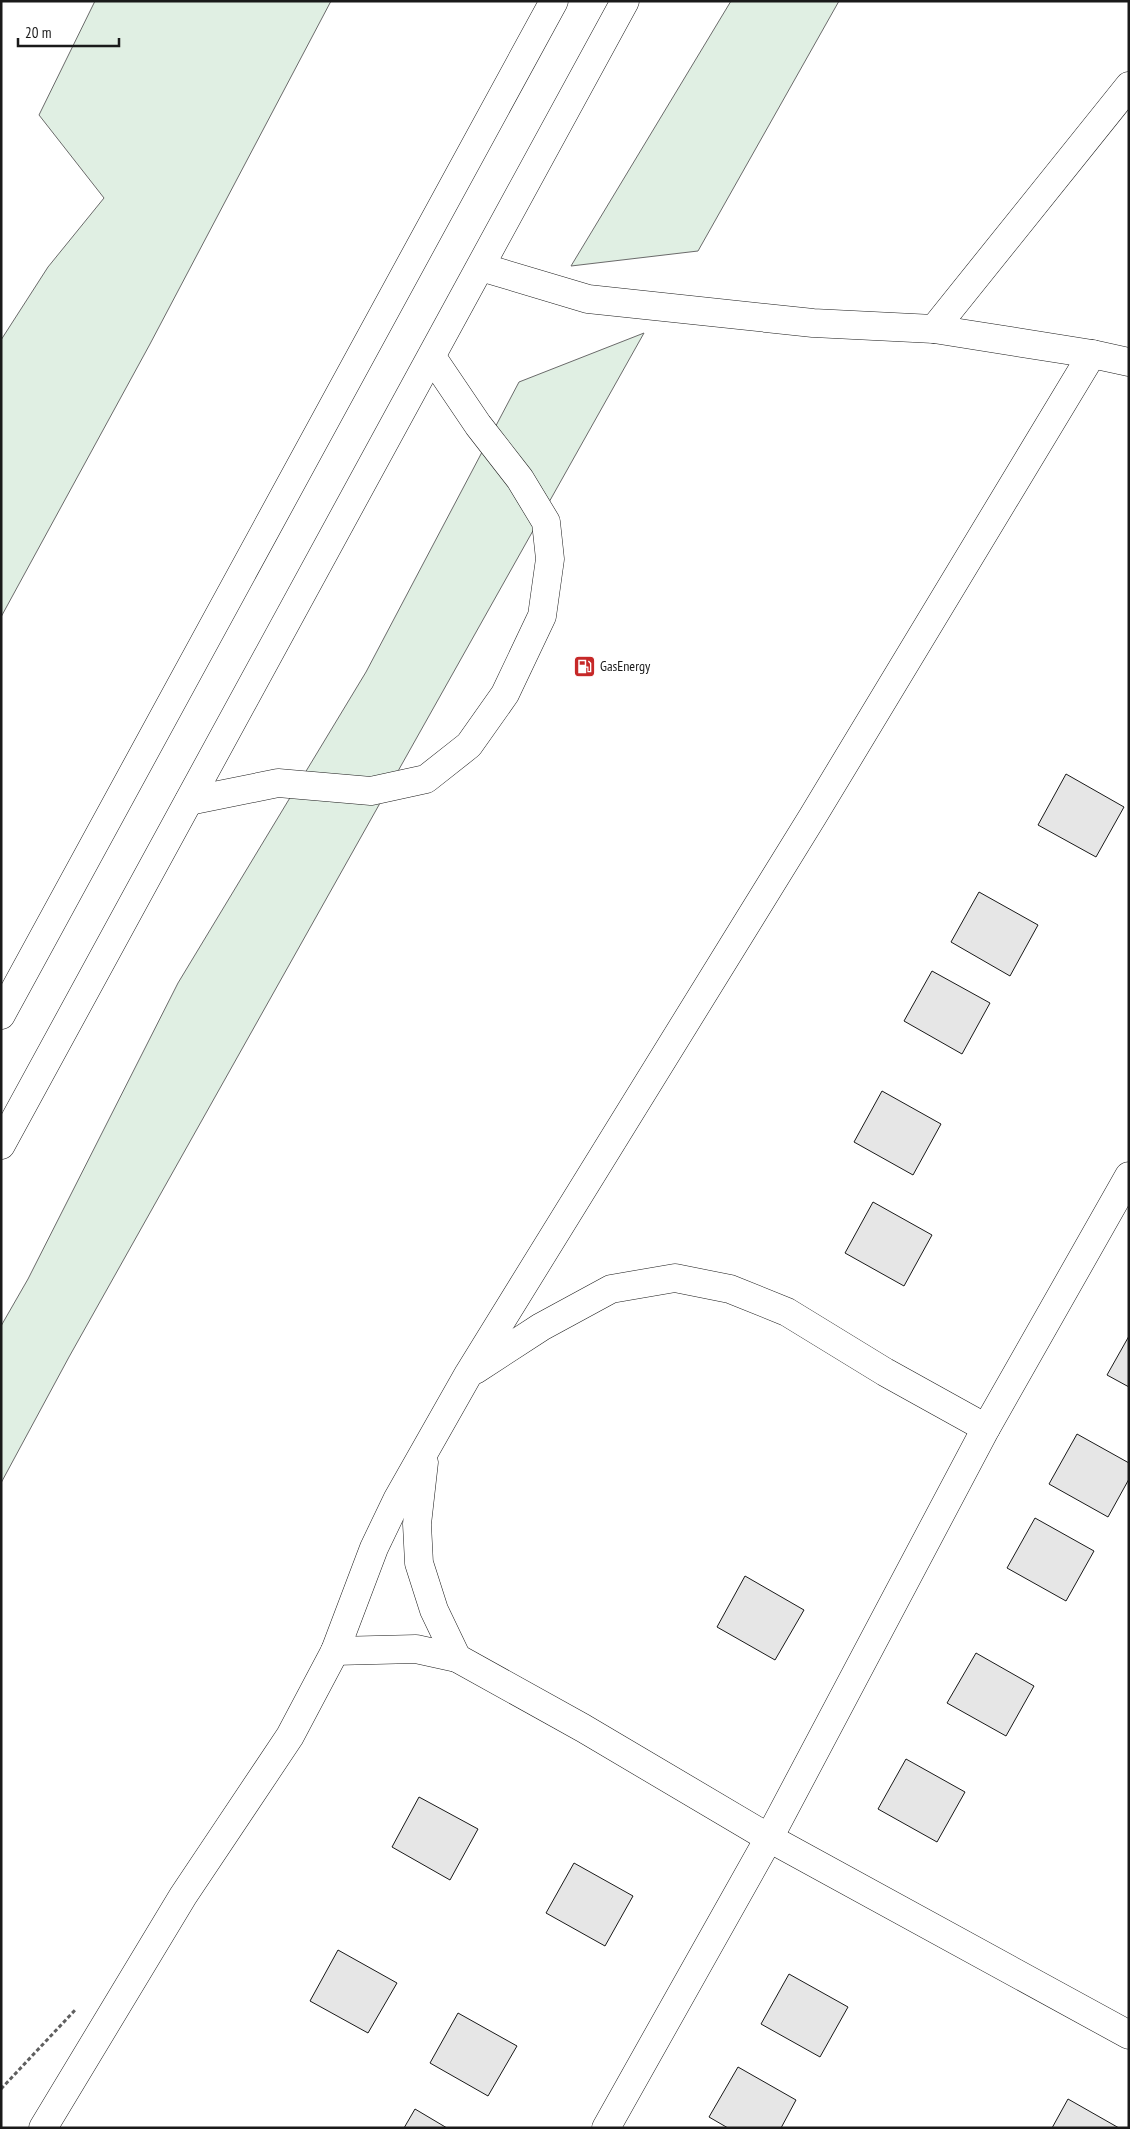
<svg xmlns="http://www.w3.org/2000/svg" width="1130" height="2129" font-family="'PT Sans Narrow',sans-serif">
	<rect width="100%" height="100%" fill="#fff"/>
	<g fill="#e0efe3" stroke="#6a6a6a">
		<path d="M 95,1 L 331,1 L 150,344 L 1,617 L 1,340 L 48,267 L 104,198 L 39,115 Z"/>
		<path d="M 731,1 L 839,1 L 698,251 L 571,266 Z"/>
		<path d="M 644,333 L 69,1357 L 1,1483 L 1,1326 L 28,1279 L 178,983 L 366,672 L 519,382 Z"/>
	</g>
	<g fill="#e6e6e6" stroke="#1a1a1a">
		<path d="M 1066,774 L 1124,807 L 1096,857 L 1038,825 Z"/>
		<path d="M 979,892 L 1038,925 L 1010,976 L 951,942 Z"/>
		<path d="M 932,971 L 990,1003 L 962,1054 L 904,1021 Z"/>
		<path d="M 882,1091 L 941,1124 L 913,1175 L 854,1142 Z"/>
		<path d="M 873,1202 L 932,1235 L 904,1286 L 845,1253 Z"/>
		<path d="M 1129,1336 L 1129,1387 L 1107,1375 Z"/>
		<path d="M 1077,1434 L 1129,1463 L 1129,1479 L 1108,1517 L 1049,1484 Z"/>
		<path d="M 1035,1518 L 1094,1551 L 1066,1601 L 1007,1568 Z"/>
		<path d="M 745,1576 L 804,1610 L 775,1660 L 717,1627 Z"/>
		<path d="M 976,1653 L 1034,1686 L 1006,1736 L 947,1703 Z"/>
		<path d="M 906,1759 L 965,1792 L 937,1842 L 878,1809 Z"/>
		<path d="M 419,1797 L 478,1829 L 450,1880 L 392,1847 Z"/>
		<path d="M 574,1863 L 633,1896 L 605,1946 L 546,1913 Z"/>
		<path d="M 338,1950 L 397,1983 L 368,2033 L 310,2001 Z"/>
		<path d="M 789,1974 L 848,2007 L 820,2057 L 761,2024 Z"/>
		<path d="M 458,2013 L 517,2046 L 488,2096 L 430,2063 Z"/>
		<path d="M 738,2067 L 796,2100 L 781,2128 L 728,2128 L 709,2117 Z"/>
		<path d="M 1068,2099 L 1119,2128 L 1052,2128 Z"/>
		<path d="M 415,2109 L 447,2128 L 404,2128 Z"/>
	</g>
	<g fill="none" stroke-linecap="round" stroke-linejoin="round">
		<defs>
			<g id="minor">
				<path d="M 481,267 L 588,299 L 813,323 L 934,329 L 1129,86"/>
				<path d="M 934,329 L 1092,354 L 1129,362"/>
				<path d="M 189,801 L 278,783 L 371,791 L 426,779 L 469,745 L 505,694 L 542,616 L 550,559 L 546,522 L 520,479 L 478,425 L 432,357"/>
				<path d="M 475,1370 L 541,1327 L 611,1289 L 675,1278 L 730,1289 L 787,1312 L 885,1372 L 986,1428"/>
				<path d="M 424,1462 L 417,1524 L 419,1563 L 434,1610 L 457,1658"/>
				<path d="M 335,1651 L 416,1649 L 457,1658 L 583,1728 L 769,1838 L 1129,2035"/>
				<path d="M 43,2128 L 183,1896 L 290,1736 L 335,1651 L 374,1548 L 397,1500 L 469,1373 L 813,816 L 1092,354"/>
				<path d="M 606,2128 L 769,1838 L 986,1428 L 1129,1176"/>
			</g>
			<g id="highway">
				<path d="M 1,1015 L 554,1"/>
				<path d="M 1,1145 L 625,1"/>
			</g>
		</defs>
		<use href="#minor" stroke="#1a1a1a" stroke-width="29"/>
		<use href="#highway" stroke="#1a1a1a" stroke-width="29"/>
		<path stroke="#5f5f5f" stroke-width="3" stroke-dasharray="4 2.5" stroke-linecap="butt" d="M 1,2089 L 76,2009"/>
		<use href="#minor" stroke="#fff" stroke-width="28"/>
		<use href="#highway" stroke="#fff" stroke-width="28"/>
	</g>
	<defs>
		<symbol id="fuel-square" viewBox="-11 -11 22 22"><rect x="-9" y="-9" width="18" height="18" rx="4" fill="#c62828" stroke="#fff"/><path d="M-5.5-6h7V0h2V4h1.3V-2.5L3-4.5l.8-.8L6-3V5H2.5V1h-1V6h-7ZM-4.2-4.7v3.2H.2V-4.7Z" fill="#fff"/></symbol>
	</defs>
	<g fill-rule="evenodd">
		<use href="#fuel-square" x="572" y="654" width="25" height="25"/>
	</g>
	<g text-anchor="middle" stroke-width="4" stroke-linejoin="round" paint-order="stroke">
		<g font-size="14" fill="#1a1a1a" stroke="#fff" text-anchor="start">
			<text x="600" y="671">GasEnergy</text>
		</g>
	</g>
	<rect width="1130" height="2129" fill="none" stroke="#1a1a1a" stroke-width="5"/>
	<path d="M18 38v8h101v-8" fill="none" stroke="#1a1a1a" stroke-width="2.5"/>
	<text x="25" y="38" font-size="15" fill="#1a1a1a" stroke="#ffffff" stroke-width="4" paint-order="stroke">20 m</text>
</svg>
